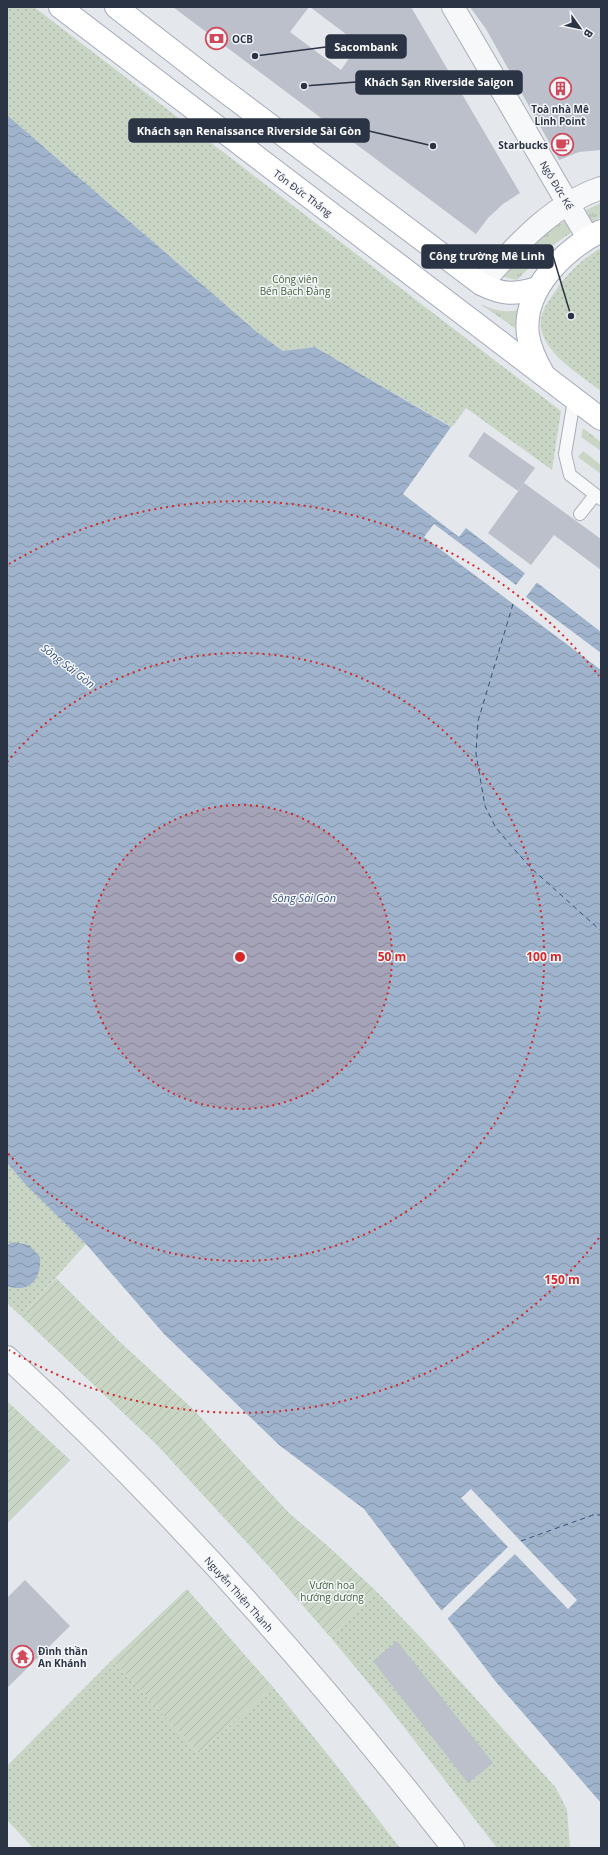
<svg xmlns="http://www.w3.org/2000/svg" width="608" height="1855" font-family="'Open Sans',sans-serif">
	<defs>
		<pattern id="grass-tufts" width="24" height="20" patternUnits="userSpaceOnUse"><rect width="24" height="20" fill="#c9d6c5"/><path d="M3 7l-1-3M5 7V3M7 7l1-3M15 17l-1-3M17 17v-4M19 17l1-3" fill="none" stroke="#adb8ab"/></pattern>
		<pattern id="park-dots" width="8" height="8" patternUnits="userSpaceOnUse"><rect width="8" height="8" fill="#c9d6c5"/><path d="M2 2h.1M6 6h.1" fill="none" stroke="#adb8ab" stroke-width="1.8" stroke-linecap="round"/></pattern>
		<pattern id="garden-furrows" width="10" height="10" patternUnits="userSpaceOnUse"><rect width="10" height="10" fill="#c9d6c5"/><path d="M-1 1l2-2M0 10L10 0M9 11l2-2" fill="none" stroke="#adb8ab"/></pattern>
		<pattern id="water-waves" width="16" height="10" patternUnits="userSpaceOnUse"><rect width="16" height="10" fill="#9fb4cc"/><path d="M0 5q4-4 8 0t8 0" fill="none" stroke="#8293a7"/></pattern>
	</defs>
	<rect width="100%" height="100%" fill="#e4e7ec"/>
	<g fill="url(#grass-tufts)">
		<path d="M 601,203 L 601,217 L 591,222 L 586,210 Z"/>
		<path d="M 566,220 L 573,231 L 549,248 L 517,280 L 499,276 L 536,240 Z"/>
		<path d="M 480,304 C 494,310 504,313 519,310 L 515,328 Z"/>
		<path d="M 583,428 L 601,442 L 601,451 L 581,437 Z"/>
		<path d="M 583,451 L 601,465 L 601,474 L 578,457 Z"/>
	</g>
	<g fill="url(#park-dots)">
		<path d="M 7,7 L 34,7 L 561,411 L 552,470 L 466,408 L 452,427 L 315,347 L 283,351 L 257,332 L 7,115 Z"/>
		<path d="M 601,248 L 601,391 C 581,375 536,349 541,319 C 543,308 550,299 556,290 C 568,273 583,258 601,248 Z"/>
		<path d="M 7,1163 L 25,1184 L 86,1244 L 21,1316 L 7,1303 Z"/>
		<path d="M 375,1590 L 424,1641 L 556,1788 L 567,1810 L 570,1848 L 497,1848 L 394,1714 L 331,1638 Z"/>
		<path d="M 112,1660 L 199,1753 L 273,1687 L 333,1761 L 400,1848 L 33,1848 L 7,1820 L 7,1766 Z"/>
	</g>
	<g fill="url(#garden-furrows)">
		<path d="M 56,1278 L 119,1341 L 194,1410 L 289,1513 L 329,1547 L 375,1590 L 331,1638 L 272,1570 L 157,1445 L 21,1316 Z"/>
		<path d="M 7,1401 L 70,1460 L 7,1523 Z"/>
		<path d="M 187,1589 L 273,1687 L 199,1753 L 112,1660 Z"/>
	</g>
	<g fill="url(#water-waves)">
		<path d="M 7,115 L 257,332 L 283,351 L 315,347 L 451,427 L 403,494 L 459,537 L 466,528 L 601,632 L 601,1803 L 496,1682 L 364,1509 L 279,1445 L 164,1334 L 86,1244 L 25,1184 L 7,1163 Z"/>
		<path d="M 13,1242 L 29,1245 L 40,1257 C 42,1279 29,1294 7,1286 L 7,1245 Z"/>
	</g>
	<g fill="#e4e7ec">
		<path d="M 434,524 L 516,585 L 526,572 L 538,581 L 526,597 L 601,653 L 601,670 L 424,537 Z"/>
		<path d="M 471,1489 L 577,1600 L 568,1609 L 515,1554 L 446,1620 L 440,1612 L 508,1547 L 461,1498 Z"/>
	</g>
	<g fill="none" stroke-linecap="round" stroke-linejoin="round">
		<g stroke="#34527a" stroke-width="1" stroke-dasharray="5 4" stroke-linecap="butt">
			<path d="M 513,604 L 478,721 L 476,754 L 485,806 L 496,828 L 514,849 L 531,868 L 601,931"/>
			<path d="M 521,1541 L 593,1515 L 601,1515"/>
		</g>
	</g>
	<g fill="#bbc0ca">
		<path d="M 173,7 L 309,7 L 290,32 L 341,70 L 359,44 L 310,7 L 411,7 L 520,193 L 503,204 L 488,218 L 476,234 Z"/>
		<path d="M 470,7 L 601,7 L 601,150 L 579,152 L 559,160 L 486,29 Z"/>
		<path d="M 484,432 L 535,468 L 518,491 L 468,456 Z"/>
		<path d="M 524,483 L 601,539 L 601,570 L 554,535 L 531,565 L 488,533 Z"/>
		<path d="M 25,1580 L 70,1626 L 7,1688 L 7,1598 Z"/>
		<path d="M 397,1641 L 493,1763 L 468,1783 L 373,1661 Z"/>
	</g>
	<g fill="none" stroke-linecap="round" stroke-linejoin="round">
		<defs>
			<g id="lane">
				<path d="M 574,400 L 565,454 L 570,475 L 601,499"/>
				<path d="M 580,514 L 595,495"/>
			</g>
			<g id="street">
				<path d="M 453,7 L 588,238"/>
				<path d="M 481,284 C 516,246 551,205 601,188"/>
				<path d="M 7,1357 C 170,1507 317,1673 453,1848"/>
			</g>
			<g id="primary">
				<path d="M 60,7 L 601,419"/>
				<path d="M 116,7 L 210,80 L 481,284 C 503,295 514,295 537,288"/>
				<path d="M 544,375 C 537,363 530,349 528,335 C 522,290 564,250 601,231"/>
			</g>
		</defs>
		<use href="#lane" stroke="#a9aeb7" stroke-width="14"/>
		<use href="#street" stroke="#a9aeb7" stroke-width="24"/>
		<use href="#primary" stroke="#a3abb8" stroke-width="24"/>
		<use href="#lane" stroke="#f7f8fa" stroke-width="12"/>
		<use href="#street" stroke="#f7f8fa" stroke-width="22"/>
		<use href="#primary" stroke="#fff" stroke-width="22"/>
	</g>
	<circle cx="240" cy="957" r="152" fill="#d62828" fill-opacity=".12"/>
	<g fill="none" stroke="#d62828" stroke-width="2" stroke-dasharray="2 4">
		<circle cx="240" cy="957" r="152"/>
		<path d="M7 762A304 304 0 1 1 7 1152"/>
		<path d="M599 1238A456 456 0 0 1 9 1350M9 564A456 456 0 0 1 599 676"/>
	</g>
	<defs>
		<symbol id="bank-ring" viewBox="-11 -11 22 22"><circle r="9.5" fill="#f4f6f9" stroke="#d1495b" stroke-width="1.5"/><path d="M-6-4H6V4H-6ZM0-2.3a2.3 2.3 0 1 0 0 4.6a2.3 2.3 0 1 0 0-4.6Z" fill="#d1495b"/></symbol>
		<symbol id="building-ring" viewBox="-11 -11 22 22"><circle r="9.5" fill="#f4f6f9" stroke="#d1495b" stroke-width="1.5"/><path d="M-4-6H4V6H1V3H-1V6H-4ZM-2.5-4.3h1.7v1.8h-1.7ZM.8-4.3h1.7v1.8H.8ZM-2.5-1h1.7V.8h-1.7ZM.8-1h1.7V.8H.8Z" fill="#d1495b"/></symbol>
		<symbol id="cafe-ring" viewBox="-11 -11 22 22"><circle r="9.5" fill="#f4f6f9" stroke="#d1495b" stroke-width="1.5"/><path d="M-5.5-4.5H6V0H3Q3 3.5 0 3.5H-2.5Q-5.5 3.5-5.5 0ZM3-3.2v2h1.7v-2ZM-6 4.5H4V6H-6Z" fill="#d1495b"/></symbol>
		<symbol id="temple-ring" viewBox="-11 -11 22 22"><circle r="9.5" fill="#f4f6f9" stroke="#d1495b" stroke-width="1.5"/><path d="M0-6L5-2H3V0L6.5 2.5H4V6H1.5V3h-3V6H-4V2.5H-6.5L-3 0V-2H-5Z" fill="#d1495b"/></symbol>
	</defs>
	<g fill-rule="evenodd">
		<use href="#bank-ring" x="204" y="26" width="25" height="25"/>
		<use href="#building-ring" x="548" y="76" width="25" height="25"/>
		<use href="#cafe-ring" x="550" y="132" width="25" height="25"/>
		<use href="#temple-ring" x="10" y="1644" width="25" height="25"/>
	</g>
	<g text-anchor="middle" stroke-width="3" stroke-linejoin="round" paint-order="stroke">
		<g font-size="10" font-weight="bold" fill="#2b3445" stroke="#f4f6f9" text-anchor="start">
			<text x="232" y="43">OCB</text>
			<text x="560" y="113" text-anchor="middle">Toà nhà Mê<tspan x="560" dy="12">Linh Point</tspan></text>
			<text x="548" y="149" text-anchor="end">Starbucks</text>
			<text x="38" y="1655">Đình thần<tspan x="38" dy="12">An Khánh</tspan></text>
		</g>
		<g font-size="10" fill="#2b3445" stroke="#f4f6f9">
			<text transform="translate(557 185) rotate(59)" y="4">Ngô Ðức Kế</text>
			<text transform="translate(303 193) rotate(37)" y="4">Tôn Ðức Thắng</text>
			<text transform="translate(239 1594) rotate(48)" y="4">Nguyễn Thiện Thành</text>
		</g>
		<g font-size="10" fill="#3f6138" stroke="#f4f6f9">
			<text x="295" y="283">Công viên<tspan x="295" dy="12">Bến Bạch Đằng</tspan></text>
			<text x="332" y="1589">Vườn hoa<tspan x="332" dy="12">hướng dương</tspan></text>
		</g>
		<g font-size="11" font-style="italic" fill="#34527a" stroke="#f4f6f9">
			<text transform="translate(68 666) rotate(38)" y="4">Sông Sài Gòn</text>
			<text x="304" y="902">Sông Sài Gòn</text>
		</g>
	</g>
	<circle cx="240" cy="957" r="6" fill="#d62828" stroke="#f4f6f9" stroke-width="2"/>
	<g font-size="12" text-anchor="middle" font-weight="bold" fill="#d62828" stroke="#f4f6f9" stroke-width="3" stroke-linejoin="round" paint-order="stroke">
		<text x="392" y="961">50 m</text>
		<text x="544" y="961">100 m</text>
		<text x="562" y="1284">150 m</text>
	</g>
	<path fill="none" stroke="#2b3445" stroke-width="1.5" d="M255 56L326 47M304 86L356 82M433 146L369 131M571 316L553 256"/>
	<g fill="#2b3445" stroke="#f4f6f9" stroke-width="1.5">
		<circle cx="255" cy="56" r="4"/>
		<circle cx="304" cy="86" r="4"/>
		<circle cx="433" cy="146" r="4"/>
		<circle cx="571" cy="316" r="4"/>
	</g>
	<g fill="#2b3445" stroke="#2b3445" stroke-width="1.5">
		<rect x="326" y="35" width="80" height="23" rx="4"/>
		<rect x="356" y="71" width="166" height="23" rx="4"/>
		<rect x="129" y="119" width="240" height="23" rx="4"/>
		<rect x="422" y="245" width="131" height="23" rx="4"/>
	</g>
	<g font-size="11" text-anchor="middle" font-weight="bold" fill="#fff">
		<text x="366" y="51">Sacombank</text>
		<text x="439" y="86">Khách Sạn Riverside Saigon</text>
		<text x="249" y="135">Khách sạn Renaissance Riverside Sài Gòn</text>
		<text x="487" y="260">Công trường Mê Linh</text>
	</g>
	<rect width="608" height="1855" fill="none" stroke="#2b3445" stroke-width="16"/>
	<g transform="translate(580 28) rotate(123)" stroke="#f4f6f9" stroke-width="3" paint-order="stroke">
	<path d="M0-3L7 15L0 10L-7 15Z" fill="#2b3445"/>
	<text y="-6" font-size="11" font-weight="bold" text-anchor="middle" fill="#2b3445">B</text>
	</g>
</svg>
